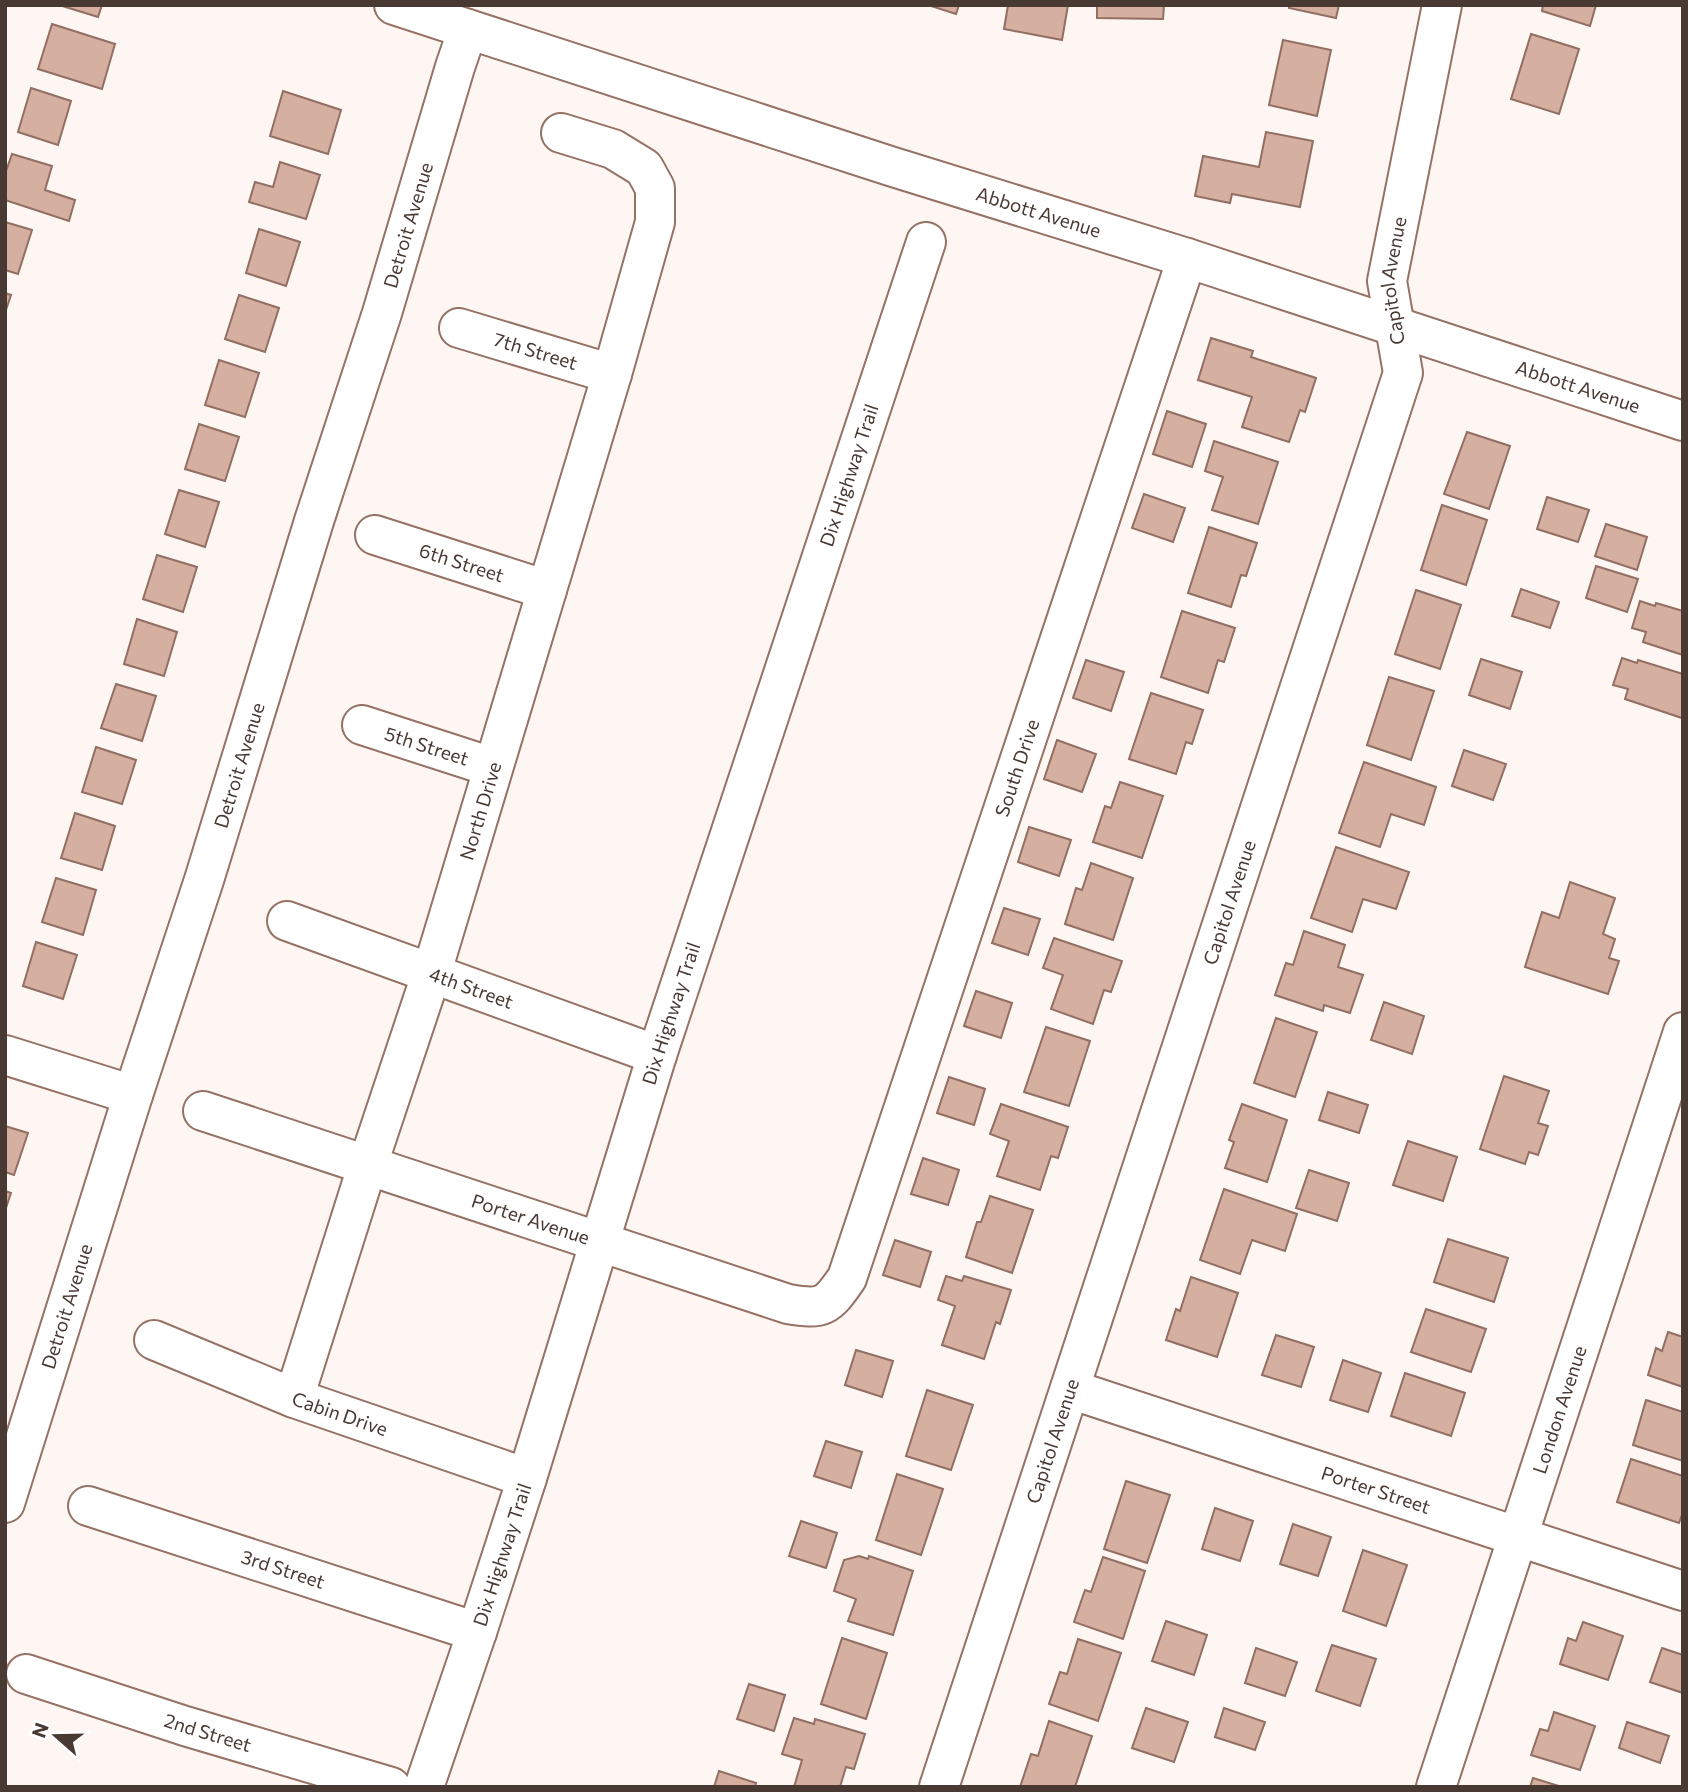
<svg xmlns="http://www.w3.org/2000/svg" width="1688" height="1792" font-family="Commissioner,sans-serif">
	<rect width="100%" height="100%" fill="#fef6f3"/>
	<g fill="#d5afa0" stroke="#926f62" stroke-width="2">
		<path d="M 59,5 L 102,5 L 98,17 Z"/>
		<path d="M 928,5 L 959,5 L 956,14 Z"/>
		<path d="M 1008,5 L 1068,5 L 1062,40 L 1004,29 Z"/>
		<path d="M 1097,5 L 1164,5 L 1163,19 L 1097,18 Z"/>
		<path d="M 1289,5 L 1339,5 L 1336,18 L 1289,8 Z"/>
		<path d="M 1543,5 L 1596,5 L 1590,26 L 1542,11 Z"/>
		<path d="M 52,24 L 115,44 L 102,89 L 38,69 Z"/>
		<path d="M 1531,34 L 1579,49 L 1559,114 L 1511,99 Z"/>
		<path d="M 1283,40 L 1331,50 L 1317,116 L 1269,105 Z"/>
		<path d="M 31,88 L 71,101 L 58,145 L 18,132 Z"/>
		<path d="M 283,91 L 341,110 L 328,154 L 270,136 Z"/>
		<path d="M 1266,132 L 1313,141 L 1300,207 L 1232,194 L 1230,203 L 1195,196 L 1203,156 L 1259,167 Z"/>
		<path d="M 12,154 L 52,166 L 45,190 L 75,200 L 69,221 L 5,200 L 5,174 Z"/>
		<path d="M 280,162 L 320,175 L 306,219 L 249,202 L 255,182 L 273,187 Z"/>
		<path d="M 5,222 L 32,230 L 18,274 L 5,270 Z"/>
		<path d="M 259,229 L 300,242 L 286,286 L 246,273 Z"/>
		<path d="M 5,293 L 11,295 L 5,313 Z"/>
		<path d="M 239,295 L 279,308 L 265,352 L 225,339 Z"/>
		<path d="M 1211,338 L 1253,351 L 1251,357 L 1316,378 L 1305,412 L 1300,410 L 1289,442 L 1242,427 L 1252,397 L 1198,380 Z"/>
		<path d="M 219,360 L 259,373 L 245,417 L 205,405 Z"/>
		<path d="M 1167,411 L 1206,424 L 1192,467 L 1153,454 Z"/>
		<path d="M 199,424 L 239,437 L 225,481 L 185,469 Z"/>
		<path d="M 1467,432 L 1510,446 L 1489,509 L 1444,494 Z"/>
		<path d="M 1214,441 L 1278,462 L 1258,524 L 1212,510 L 1223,477 L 1205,471 Z"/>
		<path d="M 179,490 L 219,502 L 205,547 L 165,534 Z"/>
		<path d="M 1144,494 L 1185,508 L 1173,542 L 1132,528 Z"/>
		<path d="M 1547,497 L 1589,510 L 1578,542 L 1537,529 Z"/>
		<path d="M 1442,505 L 1487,520 L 1466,585 L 1421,570 Z"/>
		<path d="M 1606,524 L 1647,537 L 1637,570 L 1595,556 Z"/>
		<path d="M 1209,527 L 1257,543 L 1246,576 L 1241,575 L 1231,607 L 1188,593 Z"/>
		<path d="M 157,555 L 197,567 L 183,612 L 143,599 Z"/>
		<path d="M 1596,566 L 1638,579 L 1627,612 L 1586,598 Z"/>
		<path d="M 1521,589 L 1559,602 L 1550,628 L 1512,616 Z"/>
		<path d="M 1416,590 L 1461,605 L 1440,669 L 1395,654 Z"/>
		<path d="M 1640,601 L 1655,606 L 1656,603 L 1683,611 L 1683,655 L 1643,642 L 1646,632 L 1632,628 Z"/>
		<path d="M 1182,611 L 1235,628 L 1224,662 L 1218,660 L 1208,693 L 1161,677 Z"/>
		<path d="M 137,619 L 177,632 L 164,676 L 124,664 Z"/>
		<path d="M 1622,658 L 1637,663 L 1638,660 L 1683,674 L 1682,718 L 1625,699 L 1628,689 L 1613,685 Z"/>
		<path d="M 1481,659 L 1522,672 L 1510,709 L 1469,695 Z"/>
		<path d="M 1086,660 L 1124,672 L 1111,711 L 1073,698 Z"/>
		<path d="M 1389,677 L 1434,691 L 1411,760 L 1367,745 Z"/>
		<path d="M 116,684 L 156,696 L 142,741 L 101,728 Z"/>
		<path d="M 1151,693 L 1203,710 L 1192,744 L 1186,742 L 1176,774 L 1129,759 Z"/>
		<path d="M 1057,740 L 1096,754 L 1082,792 L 1044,779 Z"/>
		<path d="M 96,747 L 136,760 L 122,804 L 82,792 Z"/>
		<path d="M 1464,750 L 1506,764 L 1493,800 L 1452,786 Z"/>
		<path d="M 1364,762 L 1436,787 L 1424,825 L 1391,814 L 1380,847 L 1339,833 Z"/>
		<path d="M 1120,782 L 1163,796 L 1142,858 L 1093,842 L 1105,806 L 1111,808 Z"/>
		<path d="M 75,813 L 115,826 L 102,870 L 61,858 Z"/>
		<path d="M 1029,827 L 1071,840 L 1059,876 L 1018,862 Z"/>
		<path d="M 1336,847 L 1409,872 L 1396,909 L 1363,899 L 1352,932 L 1311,918 Z"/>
		<path d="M 1091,863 L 1133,878 L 1113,940 L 1065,924 L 1076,888 L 1082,890 Z"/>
		<path d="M 56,878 L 96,890 L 83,935 L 42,922 Z"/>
		<path d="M 1570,882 L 1615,898 L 1603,934 L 1615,939 L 1609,958 L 1619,961 L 1608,994 L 1525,967 L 1542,912 L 1559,918 Z"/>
		<path d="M 1004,908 L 1040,919 L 1028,955 L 992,943 Z"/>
		<path d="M 1304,931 L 1345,945 L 1338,967 L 1363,975 L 1350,1013 L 1324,1005 L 1323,1011 L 1275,995 L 1286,963 L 1293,965 Z"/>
		<path d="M 1054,938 L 1122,961 L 1111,992 L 1104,990 L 1093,1024 L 1051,1009 L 1063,975 L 1043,968 Z"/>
		<path d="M 36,942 L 77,955 L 63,999 L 23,986 Z"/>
		<path d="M 976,991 L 1012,1003 L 1001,1038 L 964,1026 Z"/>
		<path d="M 1384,1002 L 1424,1016 L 1412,1054 L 1371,1040 Z"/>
		<path d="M 1276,1018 L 1317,1032 L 1295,1097 L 1254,1083 Z"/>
		<path d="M 1046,1027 L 1090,1041 L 1069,1106 L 1024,1092 Z"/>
		<path d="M 1504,1076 L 1549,1091 L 1538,1123 L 1548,1126 L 1538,1155 L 1529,1152 L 1525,1164 L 1480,1149 Z"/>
		<path d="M 949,1077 L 985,1089 L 974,1125 L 937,1113 Z"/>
		<path d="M 1328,1092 L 1368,1105 L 1359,1133 L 1319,1120 Z"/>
		<path d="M 1001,1104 L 1068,1127 L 1058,1158 L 1051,1156 L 1040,1190 L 997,1176 L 1009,1141 L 990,1134 Z"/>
		<path d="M 1242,1104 L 1287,1120 L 1267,1182 L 1225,1168 L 1234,1142 L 1229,1140 Z"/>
		<path d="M 5,1126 L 28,1133 L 14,1175 L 5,1172 Z"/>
		<path d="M 1408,1141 L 1457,1157 L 1443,1201 L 1393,1185 Z"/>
		<path d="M 923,1158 L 959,1170 L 948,1205 L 911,1194 Z"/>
		<path d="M 1309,1170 L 1349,1183 L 1337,1221 L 1296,1208 Z"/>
		<path d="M 1224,1189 L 1297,1214 L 1285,1251 L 1252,1240 L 1240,1274 L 1200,1260 Z"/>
		<path d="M 5,1191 L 11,1193 L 5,1211 Z"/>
		<path d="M 990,1196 L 1033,1210 L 1012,1273 L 966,1257 L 977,1222 L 981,1222 Z"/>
		<path d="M 1448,1239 L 1508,1258 L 1494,1302 L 1434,1282 Z"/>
		<path d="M 895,1240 L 931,1252 L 920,1287 L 883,1275 Z"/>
		<path d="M 946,1276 L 962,1281 L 964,1276 L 1011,1290 L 1000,1324 L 996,1322 L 984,1359 L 942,1345 L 955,1306 L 938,1300 Z"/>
		<path d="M 1191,1277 L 1238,1293 L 1217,1357 L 1166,1340 L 1176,1309 L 1180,1311 Z"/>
		<path d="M 1426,1309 L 1486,1329 L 1471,1372 L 1411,1352 Z"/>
		<path d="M 1668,1332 L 1683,1337 L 1683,1387 L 1648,1375 L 1656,1348 L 1662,1351 Z"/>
		<path d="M 1276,1335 L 1314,1347 L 1301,1387 L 1262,1375 Z"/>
		<path d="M 856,1350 L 893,1361 L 882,1397 L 845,1385 Z"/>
		<path d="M 1343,1360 L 1381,1373 L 1368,1412 L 1330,1400 Z"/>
		<path d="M 1405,1373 L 1465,1393 L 1451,1436 L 1391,1416 Z"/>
		<path d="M 927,1390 L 973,1405 L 951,1470 L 906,1456 Z"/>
		<path d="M 1646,1400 L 1683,1412 L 1683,1461 L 1633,1445 Z"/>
		<path d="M 826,1441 L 862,1452 L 851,1488 L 814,1476 Z"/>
		<path d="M 1631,1459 L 1683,1476 L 1683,1512 L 1679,1523 L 1617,1502 Z"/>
		<path d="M 897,1474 L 943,1489 L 921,1555 L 876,1540 Z"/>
		<path d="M 1126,1481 L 1170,1495 L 1147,1563 L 1104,1549 Z"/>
		<path d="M 1215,1508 L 1253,1521 L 1240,1561 L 1202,1549 Z"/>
		<path d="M 801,1521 L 837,1533 L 826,1568 L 789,1556 Z"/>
		<path d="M 1293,1524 L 1331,1537 L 1318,1576 L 1280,1564 Z"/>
		<path d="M 1363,1550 L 1407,1565 L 1386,1626 L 1343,1611 Z"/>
		<path d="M 859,1556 L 868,1559 L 869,1556 L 913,1571 L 893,1635 L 848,1621 L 856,1599 L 834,1591 L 844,1560 Z"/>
		<path d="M 1103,1557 L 1145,1571 L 1123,1639 L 1074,1622 L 1085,1590 L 1091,1592 Z"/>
		<path d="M 1166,1621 L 1207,1635 L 1194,1675 L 1152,1661 Z"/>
		<path d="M 1583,1622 L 1623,1636 L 1608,1680 L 1560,1664 L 1568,1638 L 1576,1641 Z"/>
		<path d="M 842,1638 L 887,1653 L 866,1719 L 821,1704 Z"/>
		<path d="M 1078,1639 L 1121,1653 L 1098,1721 L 1049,1704 L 1060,1672 L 1067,1674 Z"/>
		<path d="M 1332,1645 L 1376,1659 L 1360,1706 L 1316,1691 Z"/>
		<path d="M 1256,1648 L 1297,1662 L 1285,1696 L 1245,1683 Z"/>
		<path d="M 1662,1648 L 1683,1655 L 1683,1693 L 1650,1682 Z"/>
		<path d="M 749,1684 L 785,1695 L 774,1731 L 737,1719 Z"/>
		<path d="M 1146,1708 L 1188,1722 L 1174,1762 L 1132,1748 Z"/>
		<path d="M 1224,1708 L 1265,1722 L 1255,1750 L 1215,1737 Z"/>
		<path d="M 1554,1712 L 1595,1726 L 1580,1770 L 1531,1755 L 1540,1729 L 1548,1731 Z"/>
		<path d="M 794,1718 L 814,1724 L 815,1719 L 865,1734 L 854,1769 L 846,1767 L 840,1787 L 794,1787 L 802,1760 L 782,1754 Z"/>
		<path d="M 1049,1721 L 1092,1736 L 1075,1787 L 1020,1787 L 1031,1754 L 1038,1756 Z"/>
		<path d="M 1627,1722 L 1669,1736 L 1660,1763 L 1619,1748 Z"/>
		<path d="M 719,1771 L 756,1783 L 755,1787 L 714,1787 Z"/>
		<path d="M 1533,1778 L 1562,1787 L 1530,1787 Z"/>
	</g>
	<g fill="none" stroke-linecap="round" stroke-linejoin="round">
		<defs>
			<g id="minor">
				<path id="s1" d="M 394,5 L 890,166 L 1187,258 L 1683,421"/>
				<path id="s2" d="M 459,328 L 612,374"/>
				<path id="s3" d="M 375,535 L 547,590"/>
				<path id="s4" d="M 362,725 L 492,767"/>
				<path id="s5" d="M 287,921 L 657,1055"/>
				<path d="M 5,1055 L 133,1095"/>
				<path id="s6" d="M 203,1111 L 788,1304 C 823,1310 827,1307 847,1278 L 1187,258"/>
				<path id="s7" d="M 154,1340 L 294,1398 L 527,1478"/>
				<path id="s8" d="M 1070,1389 L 1683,1591"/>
				<path id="s9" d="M 294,1398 L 367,1167 L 431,975 L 612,374 L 655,222 L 655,188 L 644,168 L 613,149 L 561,133"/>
				<path id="s10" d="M 5,1503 L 133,1095 L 204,880 L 314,521 L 382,313 L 455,67 L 468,29"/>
				<path id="s11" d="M 88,1506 L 477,1632"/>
				<path id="s12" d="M 26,1674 L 185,1726 L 391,1787"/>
				<path id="s13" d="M 424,1787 L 477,1632 L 527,1478 L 657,1055 L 926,242"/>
				<path id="s14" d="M 939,1787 L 1403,373 L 1387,281 L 1442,5"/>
				<path id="s15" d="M 1436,1787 L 1683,1032"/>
			</g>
		</defs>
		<use href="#minor" stroke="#957264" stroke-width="42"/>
		<use href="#minor" stroke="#fff" stroke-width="38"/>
	</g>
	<g text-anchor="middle" stroke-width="6" stroke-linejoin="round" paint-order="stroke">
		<g font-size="19" fill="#483933" stroke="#fff">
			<text dy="7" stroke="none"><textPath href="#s1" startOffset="677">Abbott Avenue</textPath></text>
			<text dy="7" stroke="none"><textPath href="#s10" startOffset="1340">Detroit Avenue</textPath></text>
			<text dy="7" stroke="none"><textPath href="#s14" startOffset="1582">Capitol Avenue</textPath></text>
			<text dy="7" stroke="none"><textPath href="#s2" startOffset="80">7th Street</textPath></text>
			<text dy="7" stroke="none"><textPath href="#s1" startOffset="1244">Abbott Avenue</textPath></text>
			<text dy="7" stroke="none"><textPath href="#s13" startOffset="1379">Dix Highway Trail</textPath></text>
			<text dy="7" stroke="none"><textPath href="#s3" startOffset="91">6th Street</textPath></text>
			<text dy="7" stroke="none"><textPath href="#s4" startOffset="68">5th Street</textPath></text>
			<text dy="7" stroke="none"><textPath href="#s10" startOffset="774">Detroit Avenue</textPath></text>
			<text dy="7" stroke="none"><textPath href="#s6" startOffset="1225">South Drive</textPath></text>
			<text dy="7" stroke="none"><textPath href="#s9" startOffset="616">North Drive</textPath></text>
			<text dy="7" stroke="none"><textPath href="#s14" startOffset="931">Capitol Avenue</textPath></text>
			<text dy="7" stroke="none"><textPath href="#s5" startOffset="196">4th Street</textPath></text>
			<text dy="7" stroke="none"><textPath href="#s13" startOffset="812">Dix Highway Trail</textPath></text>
			<text dy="7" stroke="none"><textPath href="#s6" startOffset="345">Porter Avenue</textPath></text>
			<text dy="7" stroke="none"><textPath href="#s10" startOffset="206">Detroit Avenue</textPath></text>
			<text dy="7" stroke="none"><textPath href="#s15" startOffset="397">London Avenue</textPath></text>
			<text dy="7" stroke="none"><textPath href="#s7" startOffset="200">Cabin Drive</textPath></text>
			<text dy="7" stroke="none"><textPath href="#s14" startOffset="364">Capitol Avenue</textPath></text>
			<text dy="7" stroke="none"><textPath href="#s8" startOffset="322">Porter Street</textPath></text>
			<text dy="7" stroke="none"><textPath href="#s13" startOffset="245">Dix Highway Trail</textPath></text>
			<text dy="7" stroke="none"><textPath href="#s11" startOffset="205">3rd Street</textPath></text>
			<text dy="7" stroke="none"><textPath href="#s12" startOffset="191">2nd Street</textPath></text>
		</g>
	</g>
	<rect width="1688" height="1792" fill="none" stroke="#483933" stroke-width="14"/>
	<g transform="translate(56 1736) rotate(290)" stroke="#ffffff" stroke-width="5" paint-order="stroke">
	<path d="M0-5L12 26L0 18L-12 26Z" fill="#483933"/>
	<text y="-10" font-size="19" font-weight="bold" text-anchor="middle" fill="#483933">N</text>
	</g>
</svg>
